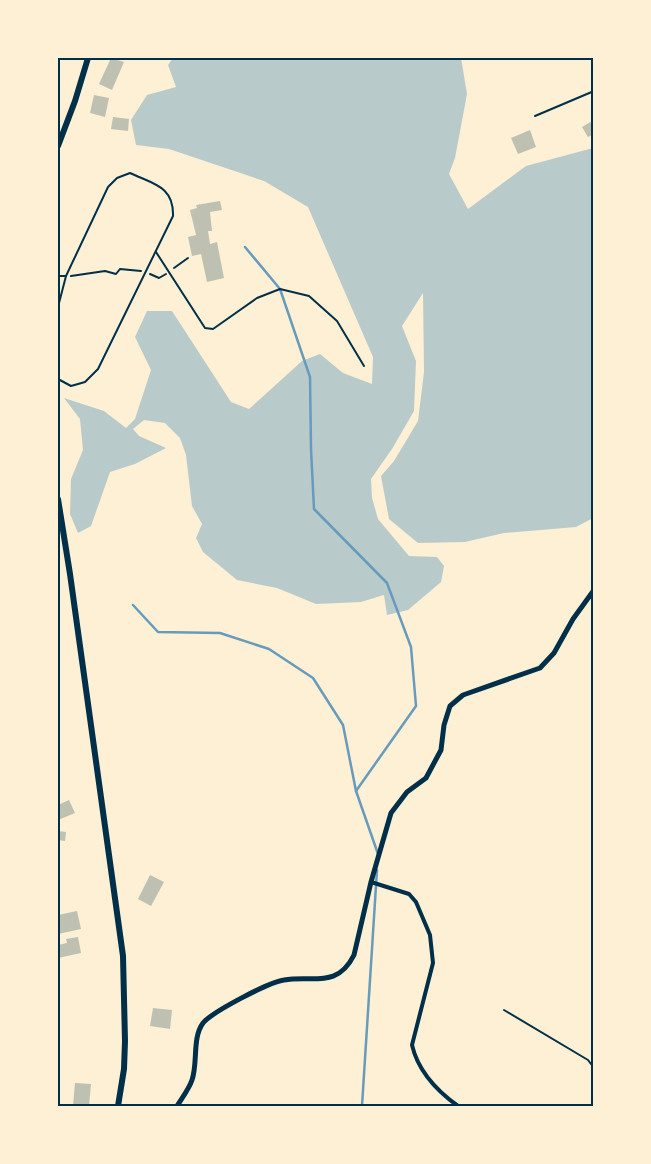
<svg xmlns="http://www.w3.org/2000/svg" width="651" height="1164" font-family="Ubuntu,sans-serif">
	<rect width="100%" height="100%" fill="#fdf0d5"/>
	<path fill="#b9caca" d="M 173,58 L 461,58 L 467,94 L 455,158 L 449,174 L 468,209 L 526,166 L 593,148 L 593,518 L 576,527 L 504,533 L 465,542 L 418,543 L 389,519 L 381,476 L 394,461 L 418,421 L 424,372 L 423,293 L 402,326 L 416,361 L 414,411 L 392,449 L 371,479 L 372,498 L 378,519 L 409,556 L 437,557 L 444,566 L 441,582 L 408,610 L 387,615 L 384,595 L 361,602 L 316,604 L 277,588 L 237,580 L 203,552 L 196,538 L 202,524 L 192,506 L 186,455 L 180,438 L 165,423 L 144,420 L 133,429 L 139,436 L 166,448 L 135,464 L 110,472 L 91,526 L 78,533 L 70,514 L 71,479 L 83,450 L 80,419 L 64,398 L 104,411 L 126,428 L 135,419 L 151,370 L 135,337 L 147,311 L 172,311 L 231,402 L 249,409 L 302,361 L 320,354 L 343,373 L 372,384 L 373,357 L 308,207 L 264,181 L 169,149 L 136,145 L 131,120 L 147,95 L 176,87 L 168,65 Z"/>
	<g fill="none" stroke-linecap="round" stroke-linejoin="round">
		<g stroke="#669bbc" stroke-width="2.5">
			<path d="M 245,247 L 280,289 L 310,377 L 311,449 L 314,509 L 387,583 L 411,647 L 416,706 L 356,791"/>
			<path d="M 133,605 L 158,632 L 220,633 L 269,649 L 313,678 L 343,725 L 356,791 L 378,854"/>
			<path d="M 362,1106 L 377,870"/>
		</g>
	</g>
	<g fill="#bec0b2">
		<path d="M 111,58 L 124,62 L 112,90 L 99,84 Z"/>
		<path d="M 94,95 L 109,98 L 105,117 L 90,113 Z"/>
		<path d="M 113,117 L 129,119 L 128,131 L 111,129 Z"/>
		<path d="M 594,120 L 594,134 L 588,137 L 582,127 Z"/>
		<path d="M 530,130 L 536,147 L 518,154 L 511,138 Z"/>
		<path d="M 220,201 L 222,210 L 210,212 L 212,231 L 208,231 L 210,244 L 217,242 L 224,278 L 207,282 L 201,254 L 192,256 L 188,237 L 196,235 L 190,210 L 197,208 L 196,205 Z"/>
		<path d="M 69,800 L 75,813 L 58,820 L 58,805 Z"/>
		<path d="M 58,831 L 66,832 L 65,841 L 58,840 Z"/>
		<path d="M 150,875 L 164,882 L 151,906 L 138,899 Z"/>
		<path d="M 77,911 L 81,929 L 58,934 L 58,915 Z"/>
		<path d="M 78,937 L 81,953 L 58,958 L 58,945 L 67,943 L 66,939 Z"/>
		<path d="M 153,1008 L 172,1010 L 170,1029 L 150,1026 Z"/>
		<path d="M 75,1083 L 91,1084 L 89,1106 L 73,1106 Z"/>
	</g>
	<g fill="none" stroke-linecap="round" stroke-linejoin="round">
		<g stroke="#003049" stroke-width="2">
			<path d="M 174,268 L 188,258"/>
			<path d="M 150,274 L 159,278 L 166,274"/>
			<path d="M 71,276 L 105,271 L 116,274 L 120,269 L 141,271"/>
		</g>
		<g stroke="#003049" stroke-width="2">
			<path d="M 535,116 L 594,91"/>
			<path d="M 156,252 L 205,328 L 213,329 L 257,298 L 280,289 L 309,296 L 337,321 L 364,366"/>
			<path d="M 58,276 L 66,276"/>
			<path d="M 58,307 L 66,276 L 108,187 L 117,178 L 130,173 C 153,184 174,186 173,216 L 98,369 L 85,382 L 71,386 L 58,379"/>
			<path d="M 504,1010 L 588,1060 L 594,1068"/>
		</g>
		<path stroke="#003049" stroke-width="4" d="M 371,882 L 409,894 L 416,902 L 430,935 L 433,963 L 412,1045 C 418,1071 437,1091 458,1106"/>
		<path stroke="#003049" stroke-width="5" d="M 177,1106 C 182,1098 189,1089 192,1080 C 198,1063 192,1038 203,1023 C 212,1012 269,982 284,980 C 313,975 337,989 354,955 L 371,882 L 391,813 L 407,792 L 426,778 L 441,750 L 444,725 L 450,706 L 463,695 L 540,668 L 554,653 L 573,619 L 594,590"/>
		<g stroke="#003049" stroke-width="6">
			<path d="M 58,146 L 75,101 L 88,58"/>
			<path d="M 58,499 L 70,574 L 123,956 L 125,1041 L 124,1069 L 118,1106"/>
		</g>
	</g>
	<rect width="651" height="1164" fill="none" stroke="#fdf0d5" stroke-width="118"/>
	<rect x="59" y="59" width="533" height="1046" fill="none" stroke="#003049" stroke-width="2"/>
</svg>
